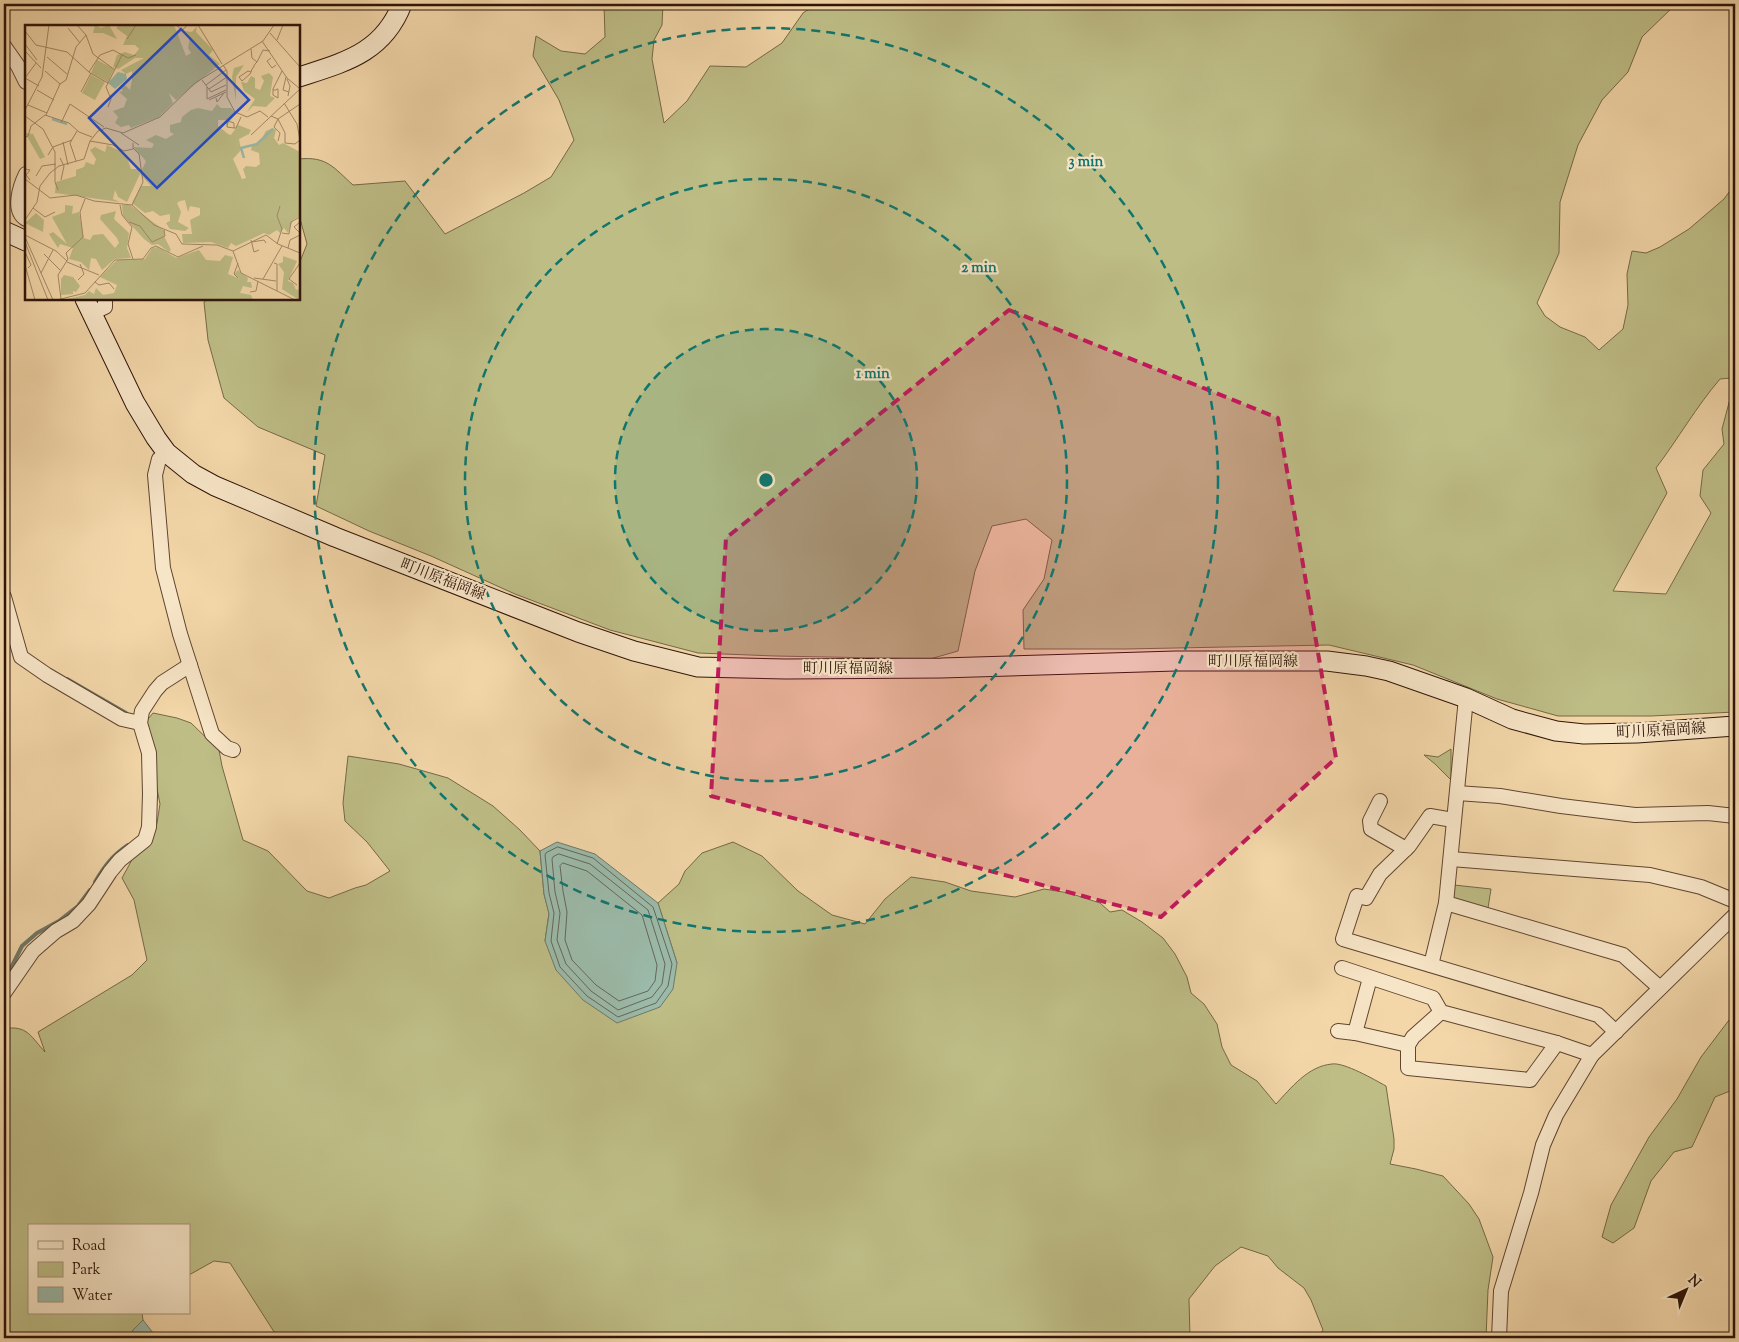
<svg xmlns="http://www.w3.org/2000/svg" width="1739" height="1342" font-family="'Sorts Mill Goudy','Noto Serif JP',serif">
	<rect width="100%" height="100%" fill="#f3d7a9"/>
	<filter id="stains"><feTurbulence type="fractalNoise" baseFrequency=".004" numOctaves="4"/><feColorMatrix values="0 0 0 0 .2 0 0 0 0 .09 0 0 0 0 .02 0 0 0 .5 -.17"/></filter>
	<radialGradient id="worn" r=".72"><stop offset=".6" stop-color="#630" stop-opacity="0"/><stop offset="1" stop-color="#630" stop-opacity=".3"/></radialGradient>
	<g fill="#bebd86" stroke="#766847" fill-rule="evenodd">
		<path d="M 604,4 L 663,4 L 662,25 L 654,40 L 652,59 L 664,123 L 687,101 L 710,66 L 746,67 L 782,43 L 803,13 L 816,4 L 1676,4 L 1642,37 L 1628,72 L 1602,100 L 1578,145 L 1560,202 L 1559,253 L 1537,303 L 1545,316 L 1560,327 L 1585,337 L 1599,350 L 1623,329 L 1628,305 L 1627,274 L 1632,251 L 1646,253 L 1660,247 L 1689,229 L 1724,199 L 1735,184 L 1735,712 L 1651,716 L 1558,716 L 1497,699 L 1413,665 L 1329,645 L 1125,649 L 1024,649 L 1023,610 L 1044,579 L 1052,540 L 1026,519 L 992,526 L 975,571 L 958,651 L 930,659 L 775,656 L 698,653 L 610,630 L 515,594 L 431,556 L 369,531 L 316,506 L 325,455 L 258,427 L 224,398 L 208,340 L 204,302 L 208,299 L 299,299 L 299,264 L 307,244 L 299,215 L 299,159 C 327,156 334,168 353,185 L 405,181 L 445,234 L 524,193 L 551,177 L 574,140 L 559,100 L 533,56 L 536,36 L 561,51 L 585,54 L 605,37 ZM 1731,378 L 1730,399 L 1722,429 L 1724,444 L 1703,470 L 1700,496 L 1711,513 L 1666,594 L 1613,591 L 1667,493 L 1656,468 C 1678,439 1696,407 1720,379 Z"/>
		<path d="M 153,713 L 177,718 L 191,723 L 219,750 L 222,766 L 243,840 L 268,851 L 307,891 L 329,898 L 355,888 L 366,885 L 390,871 L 367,842 L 345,821 L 343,803 L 348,756 L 399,764 L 448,778 L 493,806 L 520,830 L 540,851 L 544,894 L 549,913 L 545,941 L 677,963 L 658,903 L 679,884 L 685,871 L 702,853 L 733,842 L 762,856 L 798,891 L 832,915 L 865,924 L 885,899 L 911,877 L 945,882 L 971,891 L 1015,897 L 1044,889 L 1069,893 L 1100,903 L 1110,912 L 1122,910 L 1142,922 L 1163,938 L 1175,954 L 1187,977 L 1191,993 L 1204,1004 L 1217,1024 L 1222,1047 L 1231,1065 L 1257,1081 L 1276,1104 C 1291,1088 1308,1066 1332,1064 C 1344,1062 1375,1080 1386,1086 L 1394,1139 L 1394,1149 L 1390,1164 L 1416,1169 L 1443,1176 L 1469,1204 L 1479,1219 L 1493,1257 L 1488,1290 L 1486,1338 L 1317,1338 L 1323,1330 L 1311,1300 L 1304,1288 L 1278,1268 L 1268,1256 L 1241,1247 L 1215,1266 L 1189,1299 L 1190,1338 L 278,1338 L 230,1263 L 214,1261 L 189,1275 L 189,1226 L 29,1226 L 29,1313 L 142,1313 L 143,1320 L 133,1330 L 131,1338 L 4,1338 L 4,1029 C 27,1024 32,1038 45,1052 L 38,1032 L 132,975 L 147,960 L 134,900 L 122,878 L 134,856 L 150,838 L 157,823 L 160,804 L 144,724 Z"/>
		<path d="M 1451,749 L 1451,780 L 1435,764 L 1424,755 L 1438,757 Z"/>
		<path d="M 1454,885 L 1491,889 L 1488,908 L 1452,900 Z"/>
		<path d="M 1735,1014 L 1735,1089 L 1715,1097 L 1692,1147 L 1674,1152 L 1651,1181 L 1634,1228 L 1613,1243 L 1602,1237 L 1611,1205 L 1649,1137 L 1677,1099 L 1701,1057 L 1729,1020 Z"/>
	</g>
	<g fill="#9bbaa9" stroke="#707869">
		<path d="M 557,842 L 595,854 L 658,903 L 677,963 L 673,989 L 660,1007 L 617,1023 L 583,1000 L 556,970 L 545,941 L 549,914 L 544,894 L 540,851 Z"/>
		<path d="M 143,1320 L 157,1338 L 131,1338 L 133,1330 Z"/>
	</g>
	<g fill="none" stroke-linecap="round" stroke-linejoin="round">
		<g stroke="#656758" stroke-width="1">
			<path d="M 558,847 L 593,858 L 653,907 L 672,964 L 668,986 L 656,1003 L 618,1017 L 587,996 L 560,967 L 551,941 L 554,913 L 549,893 L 545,855 L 546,853 Z"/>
			<path d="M 559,854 L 590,864 L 648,910 L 665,964 L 662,984 L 652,997 L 618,1010 L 591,991 L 566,964 L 557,940 L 560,913 L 555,892 L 552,859 L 553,857 Z"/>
			<path d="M 563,863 L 587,871 L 642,915 L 657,965 L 655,981 L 648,991 L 619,1001 L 596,985 L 572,960 L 565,940 L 567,912 L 563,891 L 560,866 Z"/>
		</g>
		<g stroke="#707869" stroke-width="4">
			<path d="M 4,575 L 9,595"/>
			<path d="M 67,679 L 126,713 L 128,717"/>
			<path d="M 95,882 C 105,865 112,856 128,845"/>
			<path d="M 4,982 L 22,946 L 37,933 L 59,921 L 78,906 L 90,890"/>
		</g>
		<defs>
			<g id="street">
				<path d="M 4,46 L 18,66 L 26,82"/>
				<path d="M 26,174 C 20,186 12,211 26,219"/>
				<path d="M 92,313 L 105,307 L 105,299"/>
				<path d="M 167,453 L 159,459 L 155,475 L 163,568 L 180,634 L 212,734 L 227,748 L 233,750"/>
				<path d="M 4,597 L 21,657 L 47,675 L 122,719 L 140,723"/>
				<path d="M 1466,698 L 1446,903 L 1623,955 L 1660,988"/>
				<path d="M 1457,793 L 1500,796 L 1561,806 L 1635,815 L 1708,813 L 1735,816"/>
				<path d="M 1380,801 L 1370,821 L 1371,829 L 1406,849"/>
				<path d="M 1453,820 L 1430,816 L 1409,846 L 1380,874 L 1366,898 L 1357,896 L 1343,939 L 1598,1015 L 1616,1032"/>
				<path d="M 1451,859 L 1650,875 L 1701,887 L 1735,901"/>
				<path d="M 1431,965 L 1446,903"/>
				<path d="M 1342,968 L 1433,998 L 1441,1012 L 1557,1043 L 1592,1055"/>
				<path d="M 4,993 L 33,951 L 56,931 L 73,921 L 89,904 L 110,872 L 120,860 L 145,840 L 149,827 L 150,794 L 149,753 L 140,723 L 142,711 L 155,691 L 162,683 L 190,665"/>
				<path d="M 1441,1012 L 1413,1037 L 1408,1045 L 1408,1068 L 1530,1080 L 1557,1043"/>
				<path d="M 1338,1031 L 1355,1033 L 1408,1045"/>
				<path d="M 1355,1033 L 1370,978"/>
				<path d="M 1499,1338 L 1501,1291 L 1531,1193 L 1543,1145 L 1556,1115 L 1592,1055 L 1735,915"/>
			</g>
			<g id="secondary">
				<path d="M 299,77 C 345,62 383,53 402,4"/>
				<path d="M 4,231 L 26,241"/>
				<path d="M 85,299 L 135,403 L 156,438 L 167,453 L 193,474 L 215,486 L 335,537 L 578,632 L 634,651 L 698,667 L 786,669 L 941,668 L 1176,661 L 1327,661 L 1366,666 L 1389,671 L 1466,698 L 1512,719 L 1556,731 L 1584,734 L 1637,733 L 1735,726"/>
			</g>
		</defs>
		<use href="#street" stroke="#604530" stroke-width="16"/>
		<use href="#secondary" stroke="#2f1408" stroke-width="21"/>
		<use href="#street" stroke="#f7e5c7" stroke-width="14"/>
		<use href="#secondary" stroke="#f7e5c7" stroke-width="19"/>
	</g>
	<path fill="#c2185b" fill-opacity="0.2" stroke="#c2185b" stroke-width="4" stroke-dasharray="10 6" stroke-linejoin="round" d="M 1009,310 L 1278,418 L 1336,758 L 1161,917 L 711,796 L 726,538 Z"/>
	<circle cx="766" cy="480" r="151" fill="#0f766e" fill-opacity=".12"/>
	<g fill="none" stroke="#0f766e" stroke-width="2.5" stroke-dasharray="9 6">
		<circle cx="766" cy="480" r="151"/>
		<circle cx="766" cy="480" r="301"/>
		<circle cx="766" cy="480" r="452"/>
	</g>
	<g text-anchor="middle" stroke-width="4.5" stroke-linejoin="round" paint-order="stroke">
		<g font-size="15" fill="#2f1408" stroke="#f7e5c7">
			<text transform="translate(443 579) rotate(21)" y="5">町川原福岡線</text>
			<text x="1253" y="666">町川原福岡線</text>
			<text x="848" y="673">町川原福岡線</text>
			<text transform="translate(1661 730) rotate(-3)" y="5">町川原福岡線</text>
		</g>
	</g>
	<g transform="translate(25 25)">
		<rect width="275" height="275" fill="#f3d7a9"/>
		<path d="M 70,0 L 76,3 L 84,0 L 92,14 L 78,8 L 68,8 ZM 94,0 L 149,0 L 161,31 L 166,28 L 163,23 L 165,12 L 159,6 L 167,7 L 172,1 L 171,7 L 188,25 L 184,30 L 195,39 L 151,75 L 144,68 L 148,78 L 134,92 L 106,103 L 104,100 L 96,102 L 90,98 L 93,92 L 88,86 L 99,82 L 102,74 L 94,67 L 98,66 L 95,62 L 99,59 L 105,65 L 107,55 L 107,46 L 101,49 L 96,45 L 119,33 L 110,33 L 93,44 L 88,42 L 92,30 L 100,27 L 109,30 L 114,24 L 110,20 L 98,20 L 102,11 L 91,3 ZM 72,35 L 89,44 L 83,57 L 66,48 ZM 219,40 L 211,52 L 211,76 L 207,52 L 209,43 ZM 244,48 L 248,52 L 245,71 L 250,73 L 241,82 L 228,81 L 222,87 L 230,74 L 219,66 L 216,57 L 222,58 L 226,51 L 230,53 L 230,63 L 235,65 L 239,56 L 236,51 ZM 66,50 L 80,57 L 70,75 L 57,68 ZM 192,79 L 196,83 L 206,83 L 211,88 L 201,102 L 201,95 L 193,95 L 193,101 L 203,109 L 206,110 L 213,100 L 226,105 L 224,109 L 214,114 L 216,125 L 208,134 L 217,154 L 221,153 L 218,144 L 221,141 L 231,142 L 235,139 L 234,128 L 226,125 L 227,121 L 234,119 L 241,106 L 248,103 L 251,105 L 249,113 L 254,120 L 258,118 L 275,127 L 275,191 L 268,195 L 263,208 L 259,203 L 255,208 L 252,205 L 244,210 L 239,208 L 211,221 L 206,218 L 203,223 L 186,217 L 158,218 L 157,209 L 167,209 L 165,195 L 175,190 L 175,183 L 165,181 L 163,187 L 160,175 L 155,176 L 152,178 L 156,187 L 153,197 L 164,203 L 160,206 L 145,204 L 141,198 L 145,196 L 145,189 L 135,191 L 128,186 L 120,188 L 107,178 L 116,161 L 126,161 L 115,149 L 102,177 L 93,172 L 90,165 L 88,174 L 95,177 L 30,168 L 31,157 L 51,151 L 51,145 L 59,142 L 61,137 L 69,140 L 71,134 L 65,125 L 70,122 L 80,127 L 82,120 L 93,125 L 101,130 L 106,144 L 114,144 L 115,149 L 121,136 L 108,122 L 127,123 L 129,119 L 121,115 L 131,110 L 141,114 L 149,109 L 145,107 L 145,100 L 156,97 L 157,92 L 166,85 L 173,83 L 187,86 ZM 0,108 L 8,109 L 20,132 L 15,134 ZM 40,180 L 48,181 L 47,189 L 54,187 L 59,213 L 65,215 L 68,210 L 78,209 L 90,223 L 94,218 L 92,213 L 75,194 L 76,190 L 91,186 L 89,194 L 104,208 L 102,223 L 106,233 L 90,234 L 77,245 L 71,234 L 66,233 L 64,245 L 56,237 L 44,234 L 48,223 L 35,219 L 33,223 L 24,209 L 28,207 L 42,219 L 27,192 L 40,187 ZM 97,180 L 105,180 L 140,206 L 139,211 L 146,225 L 144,227 L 133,219 L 127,220 L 119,214 L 98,191 ZM 11,188 L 19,195 L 18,207 L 0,198 ZM 133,222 L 151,233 L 174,225 L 181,235 L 195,236 L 200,230 L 208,232 L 203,249 L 215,254 L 209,249 L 213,245 L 223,253 L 222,257 L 226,257 L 227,263 L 218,261 L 215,268 L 226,270 L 228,275 L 38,275 L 60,270 L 64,266 L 69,269 L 71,263 L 78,270 L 89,268 L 92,260 L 75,252 L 92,235 L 120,234 L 127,223 ZM 258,231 L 272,236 L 263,256 L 268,258 L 271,265 L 275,264 L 274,275 L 257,264 L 259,247 L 253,239 L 258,237 ZM 39,250 L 48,252 L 55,261 L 51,267 L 48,266 L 48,269 L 36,270 L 36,254 Z" fill="#bebd86"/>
		<path d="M 93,47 L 101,49 L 102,54 L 90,64 L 83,58 Z" fill="#9bbaa9"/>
		<path fill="none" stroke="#9bbaa9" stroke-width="2.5" d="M 27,94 L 42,99M 219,133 L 216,123 L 232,119 L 248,104"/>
		<path fill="none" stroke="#a58969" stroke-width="1" d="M 151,0 L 157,5 L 163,0M 173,0 L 197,39M 43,3 L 55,18M 0,6 L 11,20 L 42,27 L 65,48 L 83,58M 245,8 L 275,42M 61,10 L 68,29 L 90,45M 102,14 L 111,0M 252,15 L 258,0M 237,16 L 262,53 L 274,63M 0,19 L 12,35M 226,24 L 227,33 L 232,37 L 238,25 L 245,26M 0,26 L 16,43M 22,32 L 42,49M 246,33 L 242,36 L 247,43 L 251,40M 198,40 L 202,46 L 202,72 L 210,87 L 222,92 L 235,86 L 243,92M 20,46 L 35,59 L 21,90M 64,47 L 75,30 L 88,25 L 103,33 L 111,30M 226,47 L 223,46 L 214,52 L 217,56 L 225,49 L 226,47 L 227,44 L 228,43 L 230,39 L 232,37M 261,52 L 258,65 L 264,67M 0,53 L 11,38M 0,53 L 14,61M 262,54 L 265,61 L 263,71M 177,55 L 186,67 L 201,60M 35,59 L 41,55 L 51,22 L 61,10 L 52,0M 181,60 L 201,45M 182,62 L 182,74 L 201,65M 184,64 L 202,52M 12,65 L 29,75M 248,65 L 251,65 L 252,64 L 253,64 L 253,73 L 248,70 L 248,64 L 257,46M 56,67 L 66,48M 191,73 L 192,77 L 199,68M 184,75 L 201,67M 259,78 L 272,99 L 275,115M 3,80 L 22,88M 83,82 L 86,74 L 81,62 L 97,30M 0,85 L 17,52 L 24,0M 0,91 L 18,104 L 30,127 L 30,157 L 33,165M 246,91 L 253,94 L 275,79M 253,94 L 260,108 L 260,118 L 270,119 L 275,115M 253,94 L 249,102 L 255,108 L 253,116M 36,98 L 45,79 L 79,102M 209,103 L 209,98 L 203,96 L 202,102 L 209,103 L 211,103 L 216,92M 96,108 L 114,120M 226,110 L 275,64M 0,112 L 3,111 L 6,101 L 20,90 L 44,98 L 54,107 L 67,112M 65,116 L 88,120 L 99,126 L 108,124M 38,117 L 43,140M 23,130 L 28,122 L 47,115M 35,133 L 39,141 L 36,155M 51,136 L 45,118 L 52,106M 0,144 L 5,145 L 1,150 L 5,155M 11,151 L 17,141 L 31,139M 0,154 L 25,173 L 51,170 L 69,176 L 107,180 L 129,200 L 151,209 L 157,219 L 192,220 L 208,226 L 216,248 L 270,275M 95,180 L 97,190 L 107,202 L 103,219 L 108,234M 107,180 L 118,157 L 114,129 L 108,123 L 108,118M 8,183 L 20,192 L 30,187M 0,195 L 12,177 L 15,161 L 25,148 L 34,141 L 59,134 L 65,116 L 73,106 L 81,103 L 98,108 L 135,92 L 170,58 L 238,16 L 249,0M 104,197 L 115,201 L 127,217 L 140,211 L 139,205M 275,197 L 269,202 L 275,208M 257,208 L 264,209 L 266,197 L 275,192M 0,210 L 31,226 L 42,236M 0,212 L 28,275M 226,215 L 229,227 L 234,225M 0,217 L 23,275M 227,217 L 239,215 L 241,218M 252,219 L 257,204 L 252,191 L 255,181M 263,223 L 265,215 L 275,210M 208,226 L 241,210 L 253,219 L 275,228M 0,227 L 6,240 L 3,243M 19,229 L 36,246M 42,237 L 74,250M 213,238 L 209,249 L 213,253M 249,238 L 252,239 L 252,266M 0,240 L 10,275M 16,248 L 28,225M 229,253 L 251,256M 238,254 L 257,221M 53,255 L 59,249 L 55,239M 70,257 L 74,260 L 84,258 L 89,264M 272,260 L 264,254 L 275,238M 225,267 L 231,266 L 233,256M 36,274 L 33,250 L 43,234 L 41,228 L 58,212 L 55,187 L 60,174M 32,275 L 60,268 L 90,235 L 118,234 L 126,223 L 131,221 L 153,232 L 178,221"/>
		<path fill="#1d4ed8" fill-opacity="0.15" stroke="#1d4ed8" stroke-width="2.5" d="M 156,4 L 224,75 L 132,163 L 64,93 Z"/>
		<rect width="275" height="275" fill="none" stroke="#2f1408" stroke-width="2.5"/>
	</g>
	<circle cx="766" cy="480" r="8" fill="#0f766e" stroke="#f7e5c7" stroke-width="2.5"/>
	<g font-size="15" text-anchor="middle" font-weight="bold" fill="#0f766e" stroke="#f7e5c7" stroke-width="4.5" stroke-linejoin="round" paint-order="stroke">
		<text x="1086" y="166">3 min</text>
		<text x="979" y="272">2 min</text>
		<text x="873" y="378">1 min</text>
	</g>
	<rect width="1739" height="1342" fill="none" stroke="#f3d7a9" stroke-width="20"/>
	<rect x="5" y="5" width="1729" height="1332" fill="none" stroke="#2f1408" stroke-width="2.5"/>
	<rect x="10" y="10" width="1719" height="1322" fill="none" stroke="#2f1408"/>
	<rect x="28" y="1224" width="162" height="90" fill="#f7e5c7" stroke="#a7917b"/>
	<rect x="38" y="1241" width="25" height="8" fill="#f7e5c7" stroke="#a7917b"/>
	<text x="72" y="1250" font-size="15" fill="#2f1408">Road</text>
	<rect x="38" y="1262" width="25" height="15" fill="#bebd86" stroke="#a7917b"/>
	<text x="72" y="1274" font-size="15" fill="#2f1408">Park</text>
	<rect x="38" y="1287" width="25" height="15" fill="#9bbaa9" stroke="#a7917b"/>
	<text x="72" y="1300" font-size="15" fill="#2f1408">Water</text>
	<g transform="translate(1686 1290) rotate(44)" stroke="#f7e5c7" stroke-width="4" paint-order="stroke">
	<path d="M0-4L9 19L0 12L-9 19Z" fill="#2f1408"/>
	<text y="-8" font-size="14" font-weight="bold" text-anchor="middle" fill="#2f1408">N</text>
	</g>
	<rect width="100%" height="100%" filter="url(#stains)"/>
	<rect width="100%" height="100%" fill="url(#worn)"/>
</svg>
